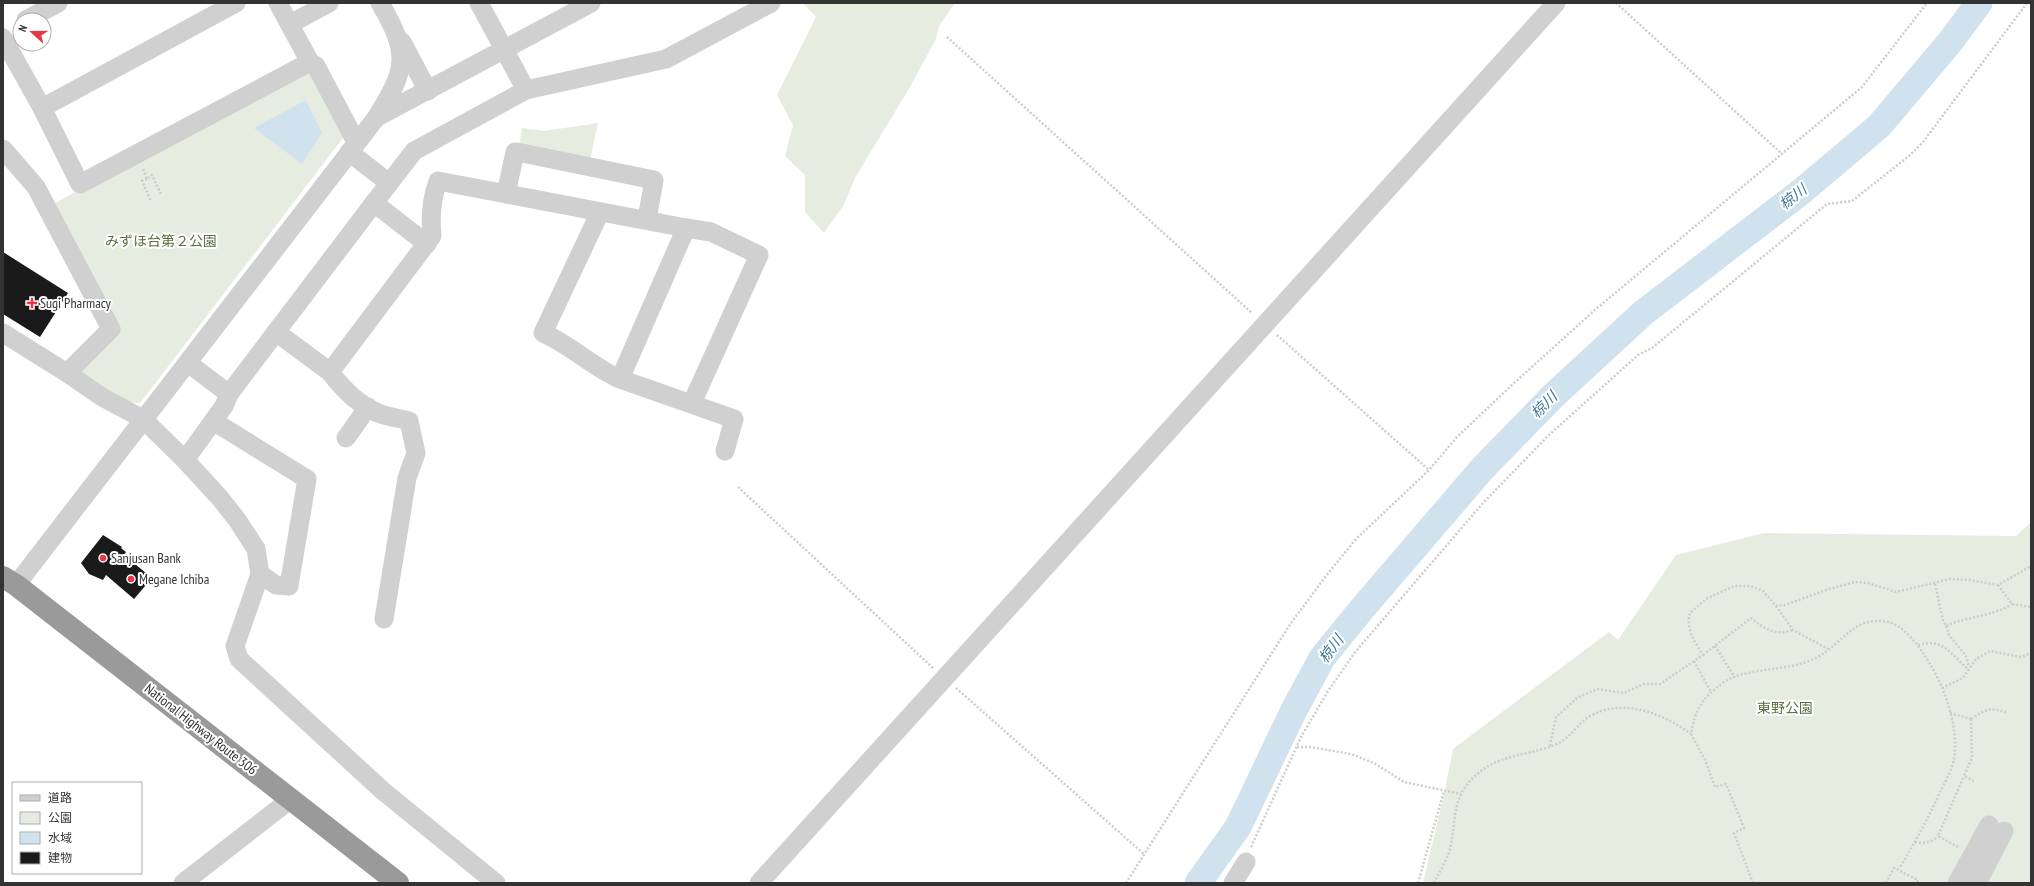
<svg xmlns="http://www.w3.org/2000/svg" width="2034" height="886" font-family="'PT Sans Narrow','Noto Sans JP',sans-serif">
	<rect width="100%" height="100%" fill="#fff"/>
	<g fill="#e6ecdf">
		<path d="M 803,3 L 955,3 L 939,26 L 936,39 L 910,87 L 856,176 L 843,206 L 824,233 L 805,212 L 805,175 L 785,156 L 793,125 L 777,95 L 816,17 Z"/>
		<path d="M 312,70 L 346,134 L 140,403 C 125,405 96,383 82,374 L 82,363 L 116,330 L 50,206 L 75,192 L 77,194 Z"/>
		<path d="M 598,123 L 590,160 L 519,147 L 522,128 L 544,131 Z"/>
		<path d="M 2031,522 L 2031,883 L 1423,883 L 1445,790 L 1453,749 L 1609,632 L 1618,640 L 1676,555 L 1764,533 L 2016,536 Z"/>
	</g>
	<path fill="#cfe2ee" d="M 306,100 L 322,133 L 302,164 L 254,128 Z"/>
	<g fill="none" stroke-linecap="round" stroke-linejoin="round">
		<path stroke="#cfe2ee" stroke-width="27" d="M 1198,883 L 1238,827 L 1293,712 L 1322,658 L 1361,610 L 1482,469 L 1553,396 L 1643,313 L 1802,191 L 1879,126 L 1950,42 L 1979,3"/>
	</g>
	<g fill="#1a1a1a">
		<path d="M 3,252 L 68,293 L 40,337 L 3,314 Z"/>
		<path d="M 103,535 L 122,547 L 121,548 L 126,552 L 124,555 L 152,578 L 134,599 L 106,575 L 103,580 L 89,574 L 81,563 Z"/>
	</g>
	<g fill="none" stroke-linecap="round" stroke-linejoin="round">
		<g stroke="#cdcdcd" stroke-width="2.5" stroke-dasharray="2 2" stroke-linecap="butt">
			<path d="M 1616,3 L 1782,154"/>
			<path d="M 947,37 L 1252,313"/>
			<path d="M 143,169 L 147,179 L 152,175 L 161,194"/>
			<path d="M 147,179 L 142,181 L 151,201"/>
			<path d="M 1277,335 L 1429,470"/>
			<path d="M 738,487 L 933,668"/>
			<path d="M 1935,584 L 1943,620 L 1946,626 C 1967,616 1992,617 2012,604"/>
			<path d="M 1998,585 L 2012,604 L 2031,607"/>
			<path d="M 1776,606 L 1793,630 L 1828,649"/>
			<path d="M 1946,626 L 1949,635 L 1966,656 L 1969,667"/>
			<path d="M 1918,645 C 1944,638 1949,653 1968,669"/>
			<path d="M 1715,646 L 1734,676"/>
			<path d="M 1703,655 L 1751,618 C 1765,629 1775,636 1793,630"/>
			<path d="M 1694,661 L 1711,692"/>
			<path d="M 956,688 L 1145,855"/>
			<path d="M 1942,688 L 1963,678 L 1976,659 L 1990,651 L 2021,657 L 2031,653"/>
			<path d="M 1950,713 L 1971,719"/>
			<path d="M 1971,719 L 1972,758 L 1964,776 L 1974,781"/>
			<path d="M 1971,719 C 1985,710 1990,706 2007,713"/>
			<path d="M 1550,746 L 1556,717 L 1577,698 L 1597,689 L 1624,693 L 1644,684 L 1660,684 L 1703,655 C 1695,643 1685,628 1690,613 L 1706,599 L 1734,586 L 1750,586 L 1763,591 L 1776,606 L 1785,605 L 1829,589 L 1855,582 L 1868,583 L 1896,592 L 1950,579 L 1970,580 L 1998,585 L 2031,566"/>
			<path d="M 1297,747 L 1310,747 L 1351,754 L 1374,763 L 1404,782 L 1461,794"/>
			<path d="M 1915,842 C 1924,844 1932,842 1938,836"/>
			<path d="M 1251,847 L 1301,737 L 1328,691 L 1356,651 L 1483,503 L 1549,435 L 1638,355 L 1652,348 L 1827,204 L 1852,201 L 1909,156 L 1923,142 L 2027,3"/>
			<path d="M 1958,847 L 1938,836 L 1964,776"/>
			<path d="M 1126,883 L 1291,623 L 1326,576 L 1356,539 L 1429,470 L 1457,437 L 1512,385 L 1596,309 L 1862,87 L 1927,3"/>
			<path d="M 1418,883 L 1444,791"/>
			<path d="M 1434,883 C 1440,870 1449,858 1451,844 C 1455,825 1453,803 1466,786 C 1491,753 1523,758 1557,744 C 1572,737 1578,722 1592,715 C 1625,698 1664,714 1691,734"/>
			<path d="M 1753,883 L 1734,833 L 1744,828 L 1726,784 L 1715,787 L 1705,760 L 1691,734 C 1695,709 1703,697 1724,682 C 1746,667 1788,672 1816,658 C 1843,644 1853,615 1888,622 C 1903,625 1918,645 1925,656 C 1944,684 1959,725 1954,759 C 1952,770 1945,782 1940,792 C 1928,819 1914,844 1899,869"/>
			<path d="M 1886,883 L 1894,868 L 1918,880 L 1917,883"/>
		</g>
		<g stroke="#d0d0d0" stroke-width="19">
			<path d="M 26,20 L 58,3"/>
			<path d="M 290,24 L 329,3"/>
			<path d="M 3,38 L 42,108 L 80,184 L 310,62 L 278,3"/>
			<path d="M 402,42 L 428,91"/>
			<path d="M 310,62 L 316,66 L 356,142"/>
			<path d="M 526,90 L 666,59 L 771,3"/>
			<path d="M 42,108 L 236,3"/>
			<path d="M 377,117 L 591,3"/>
			<path d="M 3,149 L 36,187 L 111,329 L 67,373"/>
			<path d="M 349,152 L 389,183"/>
			<path d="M 506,194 L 515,152 L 522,153 L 654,180 L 647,219"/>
			<path d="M 600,212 L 543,333 C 571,345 592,367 620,379"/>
			<path d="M 686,228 L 711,232 L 759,255 L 692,403"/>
			<path d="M 427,244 L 374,203 L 414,151 L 526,90 L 479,3"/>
			<path d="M 276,332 L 374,203"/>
			<path d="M 3,333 L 67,373 L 102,397 L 143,419 L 185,460 L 220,498 L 238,521 L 256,549 L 260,574 L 235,646 L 239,659 L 383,791 L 496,883"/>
			<path d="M 188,363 L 229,394 L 276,332 L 330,372 L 432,236 C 430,216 431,200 438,181 L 686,228 L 620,379 L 734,419 L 725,451"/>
			<path d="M 330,372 C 342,388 359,405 378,413 C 388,417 399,418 409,421 L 416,453 L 407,478 L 384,619"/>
			<path d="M 213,421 L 307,479 L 289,586 L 276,585 L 260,574"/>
			<path d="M 346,438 L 368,407"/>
			<path d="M 185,460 L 224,406 L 229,394"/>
			<path d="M 16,585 L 376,118 C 407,69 410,54 380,3"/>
			<path d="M 183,883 L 291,799"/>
			<path d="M 759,883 L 1556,3"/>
			<path d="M 1233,883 L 1246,862"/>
			<path d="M 1957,883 L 1989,825"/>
			<path d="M 1977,883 L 2004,831"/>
		</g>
		<path stroke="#9a9a9a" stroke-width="22" d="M 3,577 L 16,585 L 398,883"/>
	</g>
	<g fill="#e63946" stroke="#fff" stroke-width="1.5">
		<path d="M30 297h4v4h4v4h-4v4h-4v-4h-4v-4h4z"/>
		<circle cx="103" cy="558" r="4"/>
		<circle cx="131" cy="579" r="4"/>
	</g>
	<g text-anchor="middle" stroke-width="4" stroke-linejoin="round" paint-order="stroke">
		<g font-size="14" fill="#56703f" stroke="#fff">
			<text x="161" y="246">みずほ台第２公園</text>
			<text x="1785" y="713">東野公園</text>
		</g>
		<g font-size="14" fill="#333" stroke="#fff" text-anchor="start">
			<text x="40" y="308">Sugi Pharmacy</text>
			<text x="111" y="563">Sanjusan Bank</text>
			<text x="139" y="584">Megane Ichiba</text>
		</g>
		<g font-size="14" fill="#333" stroke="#fff">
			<text transform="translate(201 729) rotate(38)" y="5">National Highway Route 306</text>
		</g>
		<g font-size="15" font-style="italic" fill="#3f7597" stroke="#fff">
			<text transform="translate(1793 197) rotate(-38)" y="5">椋川</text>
			<text transform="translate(1544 405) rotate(-45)" y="5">椋川</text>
			<text transform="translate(1331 649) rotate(-53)" y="5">椋川</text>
		</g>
	</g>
	<rect width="2034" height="886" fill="none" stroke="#333333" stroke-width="8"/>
	<rect x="12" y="782" width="130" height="92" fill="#ffffff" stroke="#adadad"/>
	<rect x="20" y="795" width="20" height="6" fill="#d0d0d0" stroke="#adadad"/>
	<text x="48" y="802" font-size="12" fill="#333333">道路</text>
	<rect x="20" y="812" width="20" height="12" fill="#e6ecdf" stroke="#adadad"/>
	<text x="48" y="822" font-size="12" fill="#333333">公園</text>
	<rect x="20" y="832" width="20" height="12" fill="#cfe2ee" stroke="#adadad"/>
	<text x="48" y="842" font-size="12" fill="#333333">水域</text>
	<rect x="20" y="852" width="20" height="12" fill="#1a1a1a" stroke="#adadad"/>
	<text x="48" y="862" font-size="12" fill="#333333">建物</text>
	<g transform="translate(32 32) rotate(291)"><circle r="19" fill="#ffffff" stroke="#adadad"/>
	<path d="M0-3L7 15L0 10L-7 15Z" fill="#e63946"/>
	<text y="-6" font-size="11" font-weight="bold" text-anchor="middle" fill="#333333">N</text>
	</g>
</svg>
